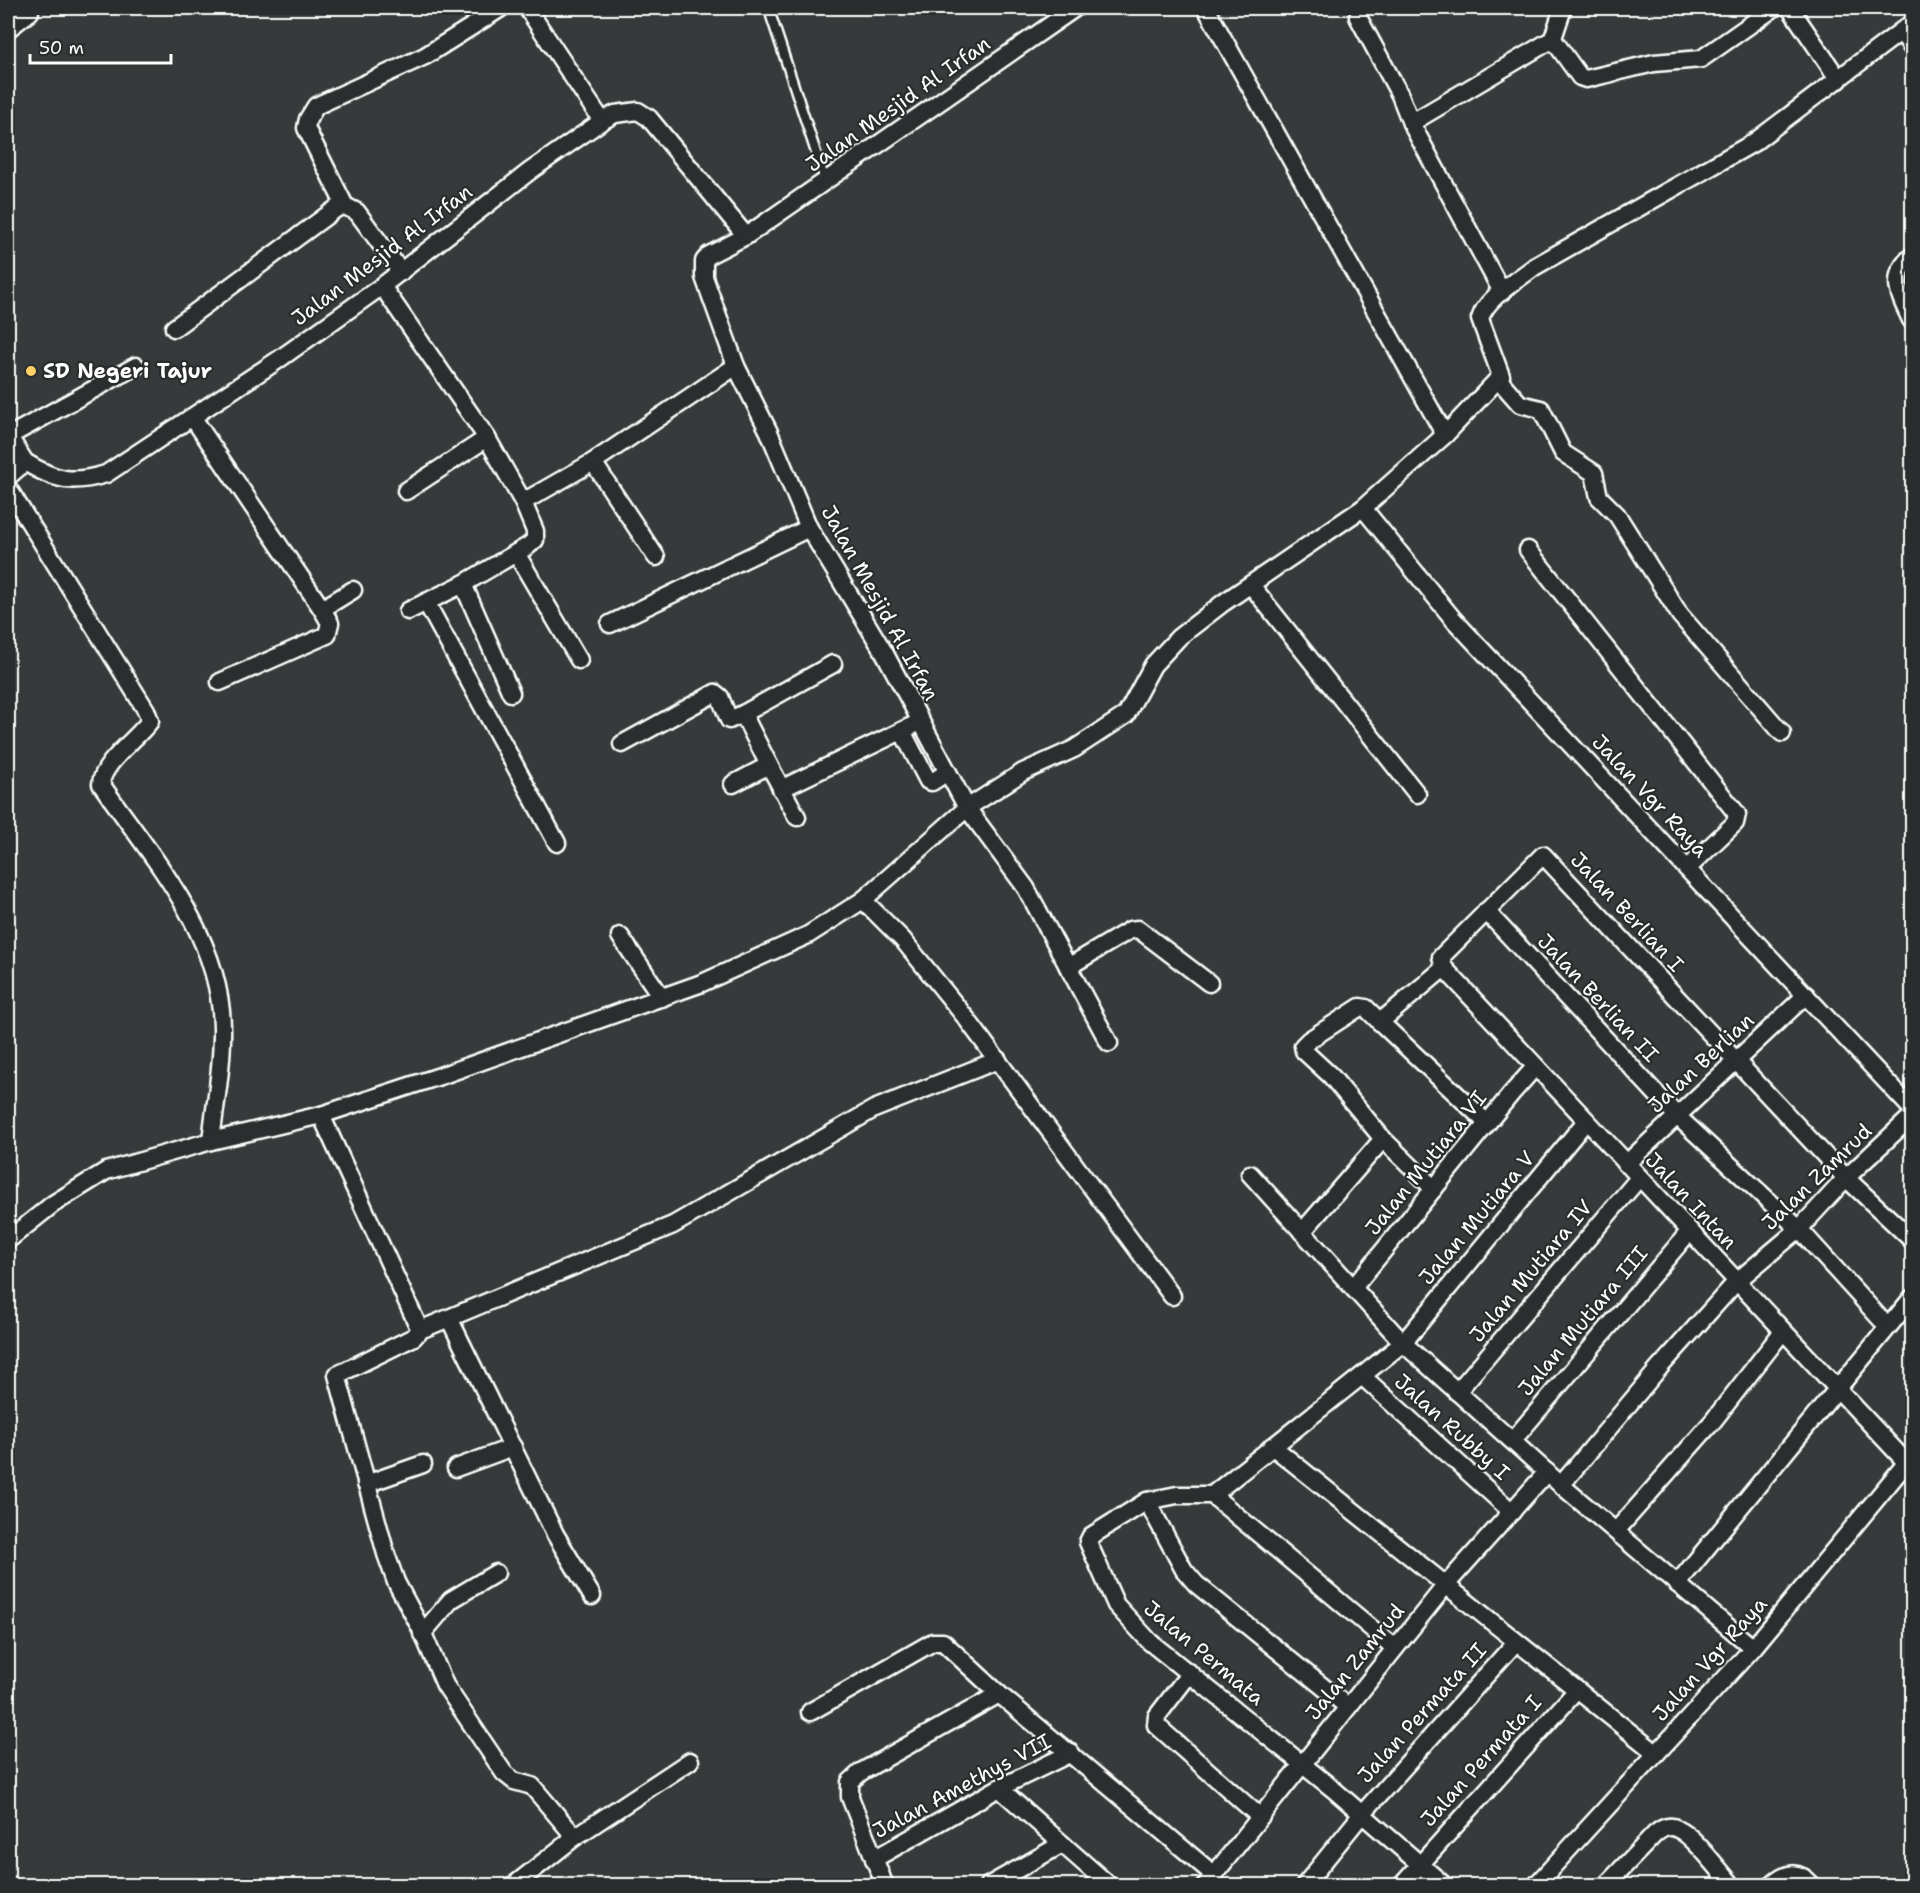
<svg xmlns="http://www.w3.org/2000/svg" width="1920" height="1893" font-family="'Shantell Sans',sans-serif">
	<rect width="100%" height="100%" fill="#373a3b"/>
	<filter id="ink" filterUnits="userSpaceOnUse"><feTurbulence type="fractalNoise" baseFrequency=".0167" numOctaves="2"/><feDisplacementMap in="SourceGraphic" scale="12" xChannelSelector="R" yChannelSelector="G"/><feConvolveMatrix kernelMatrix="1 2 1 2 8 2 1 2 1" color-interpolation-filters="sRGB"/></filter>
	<g filter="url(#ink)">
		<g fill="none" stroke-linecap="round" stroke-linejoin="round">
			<defs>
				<path id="service" d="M 771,16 L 826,183"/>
				<g id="minor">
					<path d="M 527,8 L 602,121"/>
					<path d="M 1206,8 L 1445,435"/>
					<path d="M 1790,8 L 1839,80"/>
					<path d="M 1358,17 L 1400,95 L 1411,123 L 1502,292"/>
					<path d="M 8,29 L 30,12 L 27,8"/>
					<path d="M 1902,32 L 1912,48"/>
					<path d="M 1552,41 L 1563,8"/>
					<path d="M 1411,123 L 1548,42 L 1555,42 L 1580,77 L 1586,79 L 1654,63 L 1701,59 L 1774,8"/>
					<path d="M 345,206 L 306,128 L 308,119 L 316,106 L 425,56 L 501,8"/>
					<path d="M 746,236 L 709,255 L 704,261 L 704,277 L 736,366 L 769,432 L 809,528 L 885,654 L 967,808 L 1026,888 L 1109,1043"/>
					<path d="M 382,286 L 487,438 L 523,502"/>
					<path d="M 1911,320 C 1900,296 1888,277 1912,256"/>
					<path d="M 174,328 L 337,208 L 345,206 L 357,212 L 401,272"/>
					<path d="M 1499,380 L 1520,404 L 1541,409 L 1563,453 L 1594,473 L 1599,497 L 1617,515 L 1680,615 L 1782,733"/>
					<path d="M 193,418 L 322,609 L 353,590"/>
					<path d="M 8,435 L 25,462"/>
					<path d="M 9,436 L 136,366"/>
					<path d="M 593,462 L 656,557"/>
					<path d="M 8,477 L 25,462 C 56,481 72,484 106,474 L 278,360 L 382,286 L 530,171 L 602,121 L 615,114 L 638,111 L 649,118 L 746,236 L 1075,8"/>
					<path d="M 8,488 L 146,710 L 150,721 C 137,739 102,763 101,784 C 152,858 220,932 222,1027 C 223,1064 215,1104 211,1141"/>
					<path d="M 406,491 L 487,438"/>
					<path d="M 1363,508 L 1454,620 L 1912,1109"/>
					<path d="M 1528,550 L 1737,814 L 1735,823 L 1688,868"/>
					<path d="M 516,553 L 579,660"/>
					<path d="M 463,584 L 511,693"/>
					<path d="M 1251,585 L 1417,794"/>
					<path d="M 426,602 L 557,843"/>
					<path d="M 408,611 L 463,584 L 528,546 L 535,540 L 535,531 L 523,502 L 593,462 L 736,366"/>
					<path d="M 610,624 L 809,528"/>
					<path d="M 220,682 L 327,635 L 330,623 L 322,609"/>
					<path d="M 902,731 L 928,781 L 932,782 L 946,773"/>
					<path d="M 622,744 L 715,693 L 720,697 L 729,720 L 743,714"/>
					<path d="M 769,765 L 743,714 L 833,664"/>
					<path d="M 733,784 L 769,765 L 797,817"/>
					<path d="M 781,789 L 920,722"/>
					<path d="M 863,900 L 903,940 L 966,1018 L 1172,1296"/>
					<path d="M 1486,911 L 1677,1116 L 1799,1229 L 1887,1326"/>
					<path d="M 620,936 L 662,998"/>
					<path d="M 1068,967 L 1130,930 L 1138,929 L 1209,983"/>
					<path d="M 1444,968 L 1380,1022 L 1487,1123"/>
					<path d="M 1380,1022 L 1366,1008 L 1360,1007 L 1309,1040 L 1303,1046 L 1304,1051 L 1331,1076 L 1383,1139 L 1434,1189"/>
					<path d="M 321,1115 L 420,1330 L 414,1337 L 337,1375 L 386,1554 L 396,1582 L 421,1629 L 445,1685 L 504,1773 L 514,1781 L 532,1786 L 575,1837 L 690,1761"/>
					<path d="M 1626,1164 L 1806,995"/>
					<path d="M 1250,1174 L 1403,1343 L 1561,1485 L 1753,1648"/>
					<path d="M 1302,1232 L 1383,1139"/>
					<path d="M 8,1240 L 53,1204 L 106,1171 L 211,1141 L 321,1115 L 440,1076 L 702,983 L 808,935 L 863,900 L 967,808 L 1023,772 L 1074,749 L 1126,715 L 1153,665 L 1179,637 L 1223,603 L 1363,508 L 1445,435 L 1501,376 L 1480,319 C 1486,297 1517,281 1534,267 L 1753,143 L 1912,23"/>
					<path d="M 1353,1288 L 1511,1094 L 1535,1067"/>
					<path d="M 449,1318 L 555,1534 L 592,1596"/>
					<path d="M 420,1330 L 673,1225 L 874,1109 L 998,1060"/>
					<path d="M 1362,1376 L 1512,1512"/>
					<path d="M 1457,1392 L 1639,1178"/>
					<path d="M 1513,1440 L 1689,1232"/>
					<path d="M 1272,1446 L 1656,1753"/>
					<path d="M 1906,1462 L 1444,968 L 1441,957 L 1543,855 L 1846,1178 L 1912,1240"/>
					<path d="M 456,1468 L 513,1447"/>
					<path d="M 366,1484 L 423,1464"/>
					<path d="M 1561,1485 L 1660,1367 L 1736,1282 L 1799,1229 L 1846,1178 L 1912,1116"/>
					<path d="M 1212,1495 L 1395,1648"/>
					<path d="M 1147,1501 L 1184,1570 L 1196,1584 L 1348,1707"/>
					<path d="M 1616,1531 L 1713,1421 L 1783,1331"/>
					<path d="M 1677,1584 L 1912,1298"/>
					<path d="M 422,1634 L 451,1600 L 496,1573"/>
					<path d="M 1190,1673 L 1157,1716 L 1156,1725 L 1260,1817"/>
					<path d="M 810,1712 L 933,1642 L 943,1642 L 999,1694 L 1213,1874"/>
					<path d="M 999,1788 L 1110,1886"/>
					<path d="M 874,1859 L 999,1788 L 1071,1753"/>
					<path d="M 513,1886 L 575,1837"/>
					<path d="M 885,1886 L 850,1797 L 850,1782 L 861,1772 L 999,1694"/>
					<path d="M 988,1886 L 1062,1844"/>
					<path d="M 1205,1886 L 1445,1586 L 1547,1472"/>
					<path d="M 1304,1886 L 1362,1814 L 1516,1642"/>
					<path d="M 1401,1886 L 1577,1690"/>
					<path d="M 1445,1886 L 1333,1789 L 1150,1642 L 1116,1605 L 1088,1542 L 1091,1536 L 1147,1501 L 1177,1495 L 1212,1495 L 1403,1343 L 1586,1121"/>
					<path d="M 1535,1886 L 1753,1648 L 1912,1456"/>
					<path d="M 1605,1886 L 1655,1834 C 1660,1830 1665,1826 1672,1827 C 1690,1829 1720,1872 1733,1886"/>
					<path d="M 1771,1886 C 1786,1872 1798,1869 1813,1886"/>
				</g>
			</defs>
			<use href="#service" stroke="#fff" stroke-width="13"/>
			<use href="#minor" stroke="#fff" stroke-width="21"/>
			<use href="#service" stroke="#2a2d2e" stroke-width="8"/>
			<use href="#minor" stroke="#2a2d2e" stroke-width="16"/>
		</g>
	</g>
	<circle fill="#ffd166" stroke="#2a2d2e" stroke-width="2" cx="31" cy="371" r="6"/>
	<g text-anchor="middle" stroke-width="4.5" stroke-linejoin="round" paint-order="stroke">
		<g font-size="21" fill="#fff" stroke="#2a2d2e">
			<text transform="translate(898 104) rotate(-35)" y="7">Jalan Mesjid Al Irfan</text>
			<text transform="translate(382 255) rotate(-37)" y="7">Jalan Mesjid Al Irfan</text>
			<text transform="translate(880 603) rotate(61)" y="7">Jalan Mesjid Al Irfan</text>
			<text transform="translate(1650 796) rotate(47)" y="7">Jalan Vgr Raya</text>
			<text transform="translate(1627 912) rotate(47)" y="7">Jalan Berlian I</text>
			<text transform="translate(1598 998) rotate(47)" y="7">Jalan Berlian II</text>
			<text transform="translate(1701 1063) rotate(-43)" y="7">Jalan Berlian</text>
			<text transform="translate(1426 1163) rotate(-51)" y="7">Jalan Mutiara VI</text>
			<text transform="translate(1817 1177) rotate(-44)" y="7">Jalan Zamrud</text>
			<text transform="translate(1691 1201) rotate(47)" y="7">Jalan Intan</text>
			<text transform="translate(1477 1218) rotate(-50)" y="7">Jalan Mutiara V</text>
			<text transform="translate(1531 1271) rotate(-50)" y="7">Jalan Mutiara IV</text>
			<text transform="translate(1583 1321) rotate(-50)" y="7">Jalan Mutiara III</text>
			<text transform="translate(1452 1427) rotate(42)" y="7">Jalan Rubby I</text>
			<text transform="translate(1204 1653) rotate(40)" y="7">Jalan Permata</text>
			<text transform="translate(1710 1659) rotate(-48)" y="7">Jalan Vgr Raya</text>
			<text transform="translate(1355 1662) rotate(-51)" y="7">Jalan Zamrud</text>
			<text transform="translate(1422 1713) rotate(-48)" y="7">Jalan Permata II</text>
			<text transform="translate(1481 1761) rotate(-48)" y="7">Jalan Permata I</text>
			<text transform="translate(962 1786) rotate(-28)" y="7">Jalan Amethys VII</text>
		</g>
		<g font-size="21" font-weight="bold" fill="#fff" stroke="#2a2d2e" text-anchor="start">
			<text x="43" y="378">SD Negeri Tajur</text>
		</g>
	</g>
	<rect width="1920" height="1893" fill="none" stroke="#2a2d2e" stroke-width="30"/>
	<rect x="15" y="15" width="1890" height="1863" fill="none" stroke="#fff" stroke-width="2" filter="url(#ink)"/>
	<path d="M30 54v9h141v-9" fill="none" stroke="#ffffff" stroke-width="3"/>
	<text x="39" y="54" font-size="18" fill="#ffffff" stroke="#2a2d2e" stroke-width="4.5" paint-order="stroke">50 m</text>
</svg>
